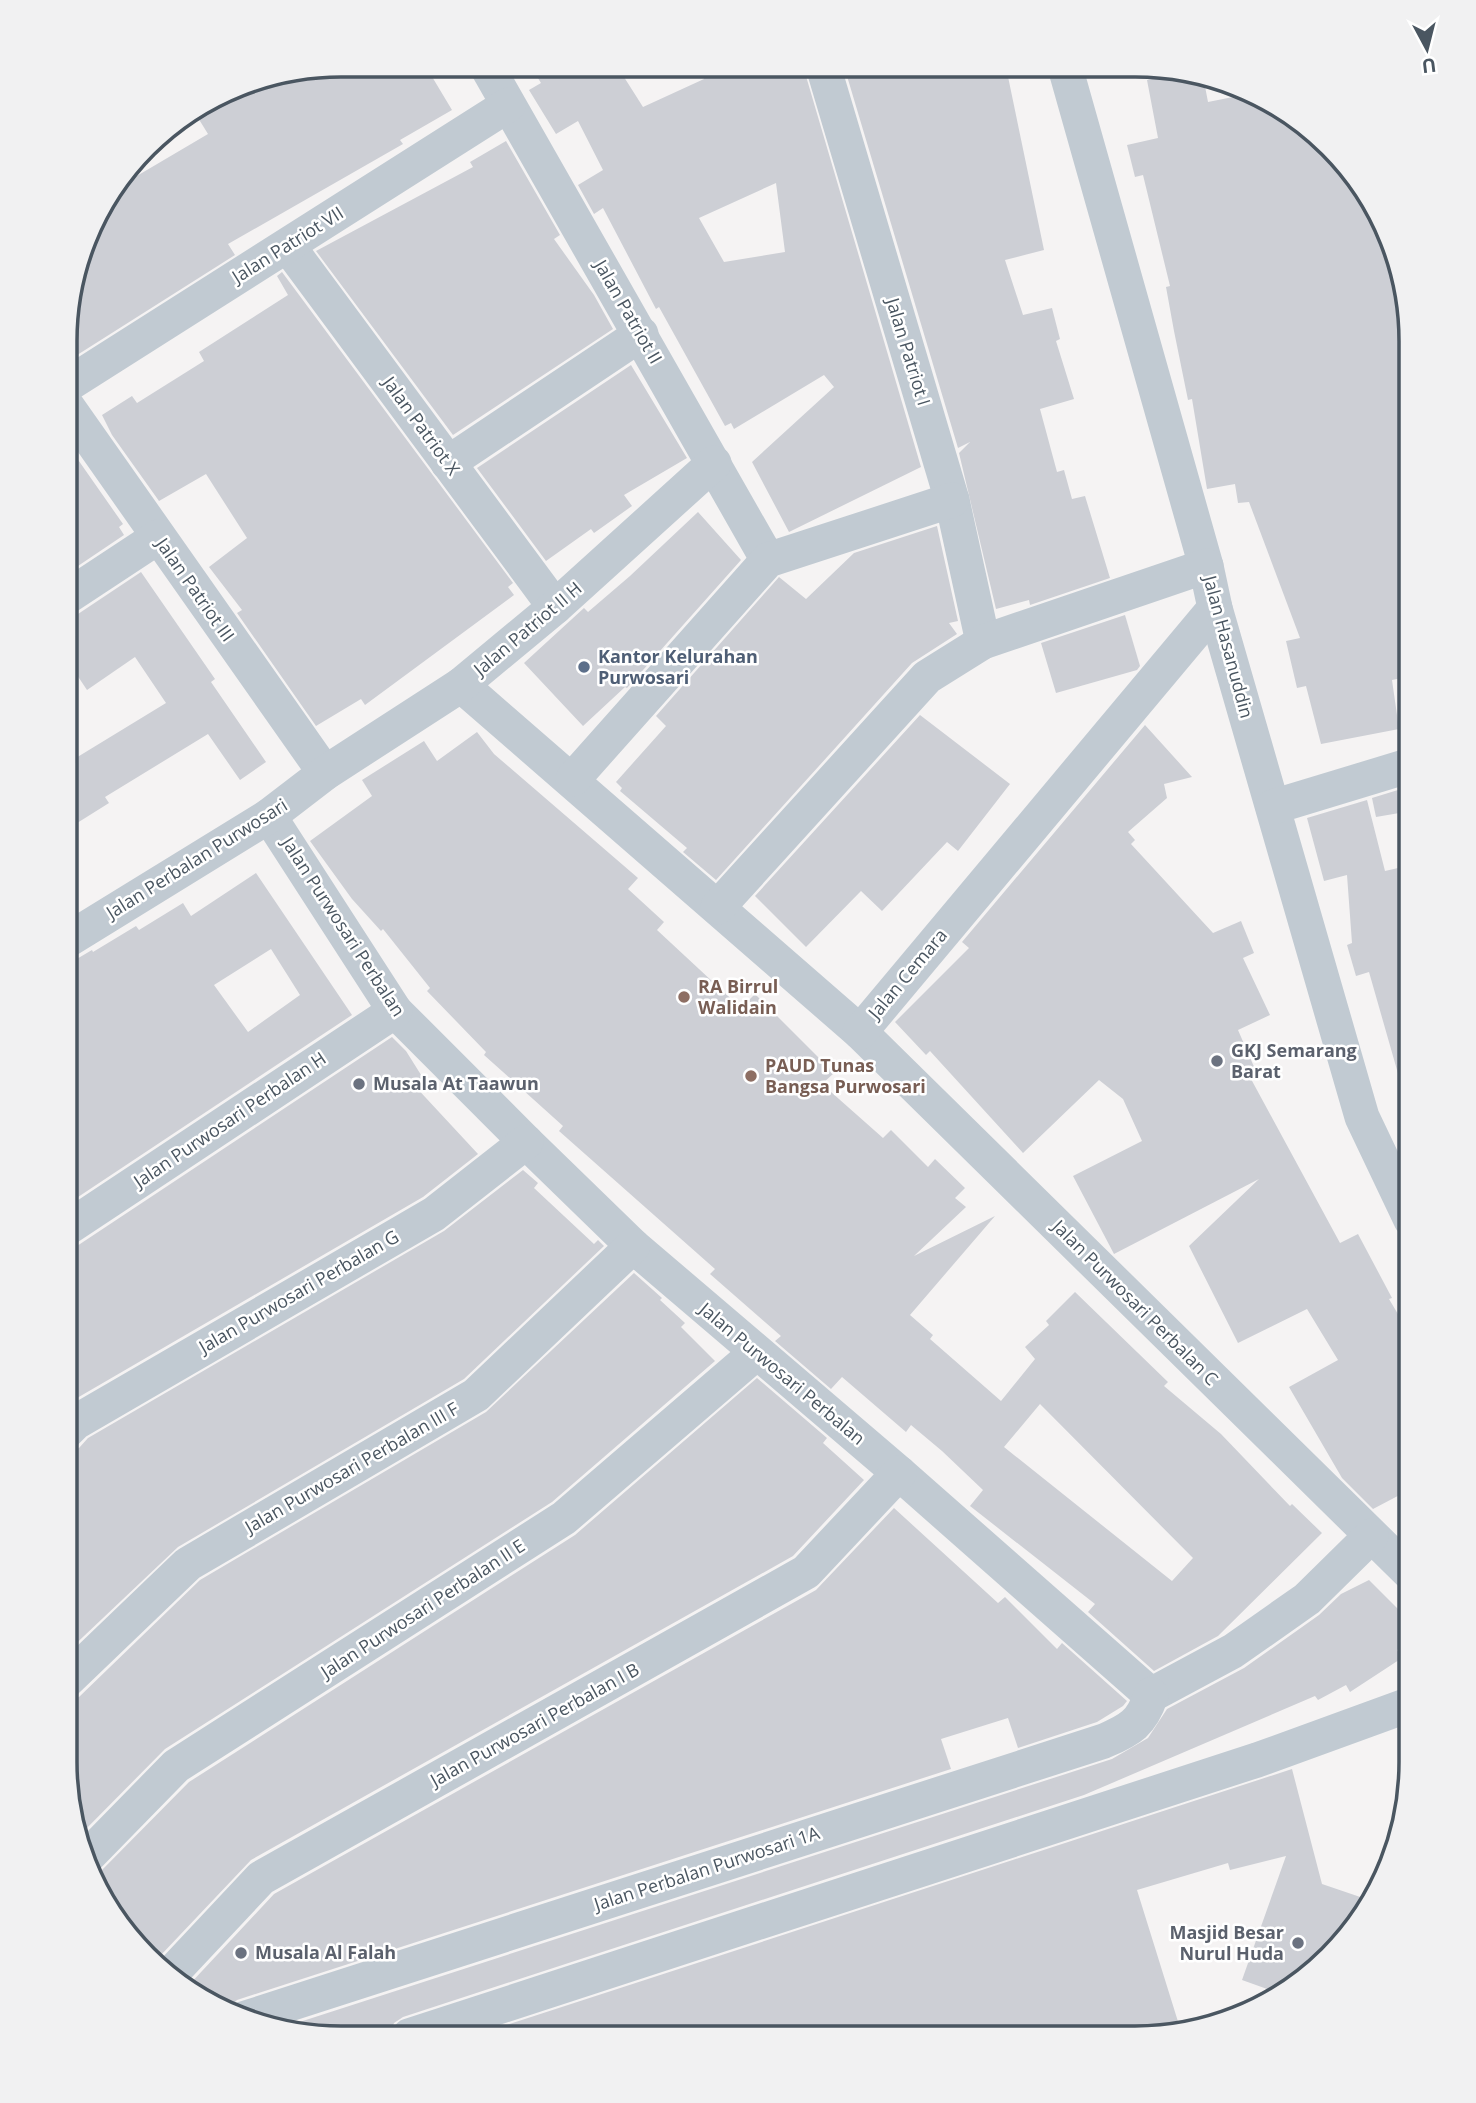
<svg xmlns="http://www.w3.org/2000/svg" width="1476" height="2103" font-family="'Open Sans',sans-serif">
	<rect width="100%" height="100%" fill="#f5f3f3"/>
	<g fill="#cdcfd5" fill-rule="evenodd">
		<path d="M 341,65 L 425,65 L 452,110 L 400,140 L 403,144 L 228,244 L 235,255 L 74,357 L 67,343 L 67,305 L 102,203 L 113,190 L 208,134 L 195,113 L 252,80 Z"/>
		<path d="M 530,65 L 617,66 L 643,107 L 704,79 L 701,66 L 803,66 L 921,467 L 789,532 L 752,462 L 834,387 L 824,375 L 734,429 L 731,423 L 725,426 L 659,307 L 656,309 L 603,208 L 594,214 L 578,185 L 603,170 L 578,121 L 556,134 L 529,90 L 541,83 ZM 776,183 L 785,252 L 724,262 L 699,218 Z"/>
		<path d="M 844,66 L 1006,67 L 1044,250 L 1005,260 L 1023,315 L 1052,308 L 1060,339 L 1056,341 L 1074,399 L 1040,409 L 1057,472 L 1064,470 L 1072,499 L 1085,496 L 1110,578 L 1030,605 L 1029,600 L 996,609 L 959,453 L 970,442 L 958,448 Z"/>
		<path d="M 1190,72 L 1203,76 L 1208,102 L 1253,93 L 1303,122 L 1383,219 L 1404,312 L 1396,314 L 1411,381 L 1411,635 L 1398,639 L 1407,677 L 1392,680 L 1399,729 L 1321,744 L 1306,686 L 1297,688 L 1286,641 L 1300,638 L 1249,502 L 1238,503 L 1235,484 L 1207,489 L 1192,399 L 1188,400 L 1174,331 L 1166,287 L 1170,286 L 1143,175 L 1135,177 L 1127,145 L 1158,138 L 1147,80 Z"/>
		<path d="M 506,141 L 560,235 L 554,239 L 594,295 L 613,329 L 453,435 L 316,251 L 473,167 L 470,162 Z"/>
		<path d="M 282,272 L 513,583 L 508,587 L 514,595 L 365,705 L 361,699 L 316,726 L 237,613 L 242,610 L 209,567 L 247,538 L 206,474 L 159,501 L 112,435 L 102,415 L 132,396 L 137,403 L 204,361 L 199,352 L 288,295 L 277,276 Z"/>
		<path d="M 631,365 L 687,458 L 624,495 L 632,506 L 594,533 L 591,529 L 546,561 L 477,468 Z"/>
		<path d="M 67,444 L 123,524 L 119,527 L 124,535 L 75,568 L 67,555 Z"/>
		<path d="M 698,512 L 741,560 L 627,688 L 625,687 L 583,726 L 524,663 L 584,608 L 588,612 L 630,576 Z"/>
		<path d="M 937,526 L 958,621 L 949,623 L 957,634 L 912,663 L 716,880 L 683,852 L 687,848 L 620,791 L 622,788 L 616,782 L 666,726 L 656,716 L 779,577 L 806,599 L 854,553 Z"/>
		<path d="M 141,572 L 215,679 L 211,682 L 266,762 L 240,780 L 208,734 L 105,797 L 109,803 L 66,830 L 66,764 L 166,703 L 135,657 L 87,690 L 67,660 L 67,617 L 78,614 Z"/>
		<path d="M 1125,615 L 1140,666 L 1137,670 L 1056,693 L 1041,643 Z"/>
		<path d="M 920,715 L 1010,784 L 958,851 L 947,842 L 882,911 L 861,891 L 806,947 L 755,896 Z"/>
		<path d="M 1145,725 L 1192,777 L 1164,784 L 1167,798 L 1128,832 L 1135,840 L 1131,844 L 1213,933 L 1241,921 L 1254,953 L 1243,958 L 1270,1015 L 1238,1030 L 1258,1076 L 1251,1079 L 1340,1243 L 1358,1234 L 1392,1298 L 1389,1299 L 1411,1336 L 1411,1489 L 1373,1509 L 1342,1478 L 1289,1387 L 1338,1360 L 1307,1309 L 1238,1343 L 1189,1246 L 1259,1179 L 1114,1254 L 1073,1176 L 1142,1141 L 1123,1099 L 1099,1080 L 1023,1153 L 930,1051 L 926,1055 L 895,1022 L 969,948 L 962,942 Z"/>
		<path d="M 477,732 L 494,754 L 638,878 L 628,889 L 664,922 L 657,930 L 741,1008 L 755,994 L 834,1073 L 822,1084 L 883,1138 L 891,1130 L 928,1167 L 935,1159 L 965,1188 L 955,1198 L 966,1207 L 914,1256 L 995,1216 L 910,1315 L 933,1335 L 930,1339 L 1001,1401 L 1035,1359 L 1025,1347 L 1049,1325 L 1046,1321 L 1075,1292 L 1168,1382 L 1164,1386 L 1221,1434 L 1290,1506 L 1292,1504 L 1322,1533 L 1218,1636 L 1154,1671 L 1088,1612 L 1095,1604 L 970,1506 L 983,1490 L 942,1451 L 911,1425 L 906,1432 L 842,1377 L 831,1389 L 775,1341 L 781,1336 L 710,1274 L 715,1269 L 559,1131 L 563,1126 L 484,1055 L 486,1052 L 427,991 L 430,988 L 383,929 L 381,931 L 352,899 L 310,841 L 372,796 L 362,780 L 424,741 L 437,761 ZM 1040,1404 L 1193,1558 L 1172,1581 L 1004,1447 Z"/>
		<path d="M 1411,786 L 1411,811 L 1376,817 L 1372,798 Z"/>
		<path d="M 1367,800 L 1385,871 L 1411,865 L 1411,1090 L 1403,1091 L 1369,972 L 1356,976 L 1347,945 L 1352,943 L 1347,875 L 1324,881 L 1307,818 Z"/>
		<path d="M 256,873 L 352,1015 L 66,1205 L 66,961 L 75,960 L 92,950 L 93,952 L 136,926 L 139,930 L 183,903 L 191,916 ZM 271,949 L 300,995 L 248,1032 L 214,985 Z"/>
		<path d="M 392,1037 L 406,1051 L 423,1078 L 413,1084 L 478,1154 L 423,1197 L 65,1405 L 66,1249 L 77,1246 Z"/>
		<path d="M 523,1170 L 538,1183 L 534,1188 L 594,1244 L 598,1240 L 604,1246 L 464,1379 L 178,1547 L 65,1654 L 65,1453 L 79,1448 L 88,1438 L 444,1231 Z"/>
		<path d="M 634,1273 L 662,1298 L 660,1300 L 685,1323 L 681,1327 L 715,1361 L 552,1502 L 165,1749 L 81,1834 L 65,1762 L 65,1702 L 79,1697 L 200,1580 L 486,1412 Z"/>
		<path d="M 757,1378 L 827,1438 L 823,1443 L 864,1480 L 793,1556 L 251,1860 L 161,1955 L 124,1916 L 122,1919 L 93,1884 L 91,1876 L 101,1871 L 189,1782 L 575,1535 Z"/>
		<path d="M 894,1508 L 998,1603 L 1005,1597 L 1057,1649 L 1062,1643 L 1127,1701 L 1123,1706 L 1097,1722 L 1018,1748 L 1008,1718 L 941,1739 L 951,1769 L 237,2000 L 225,2011 L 188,1986 L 274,1894 L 816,1590 Z"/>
		<path d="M 1369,1580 L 1411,1622 L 1411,1641 L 1397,1650 L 1402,1658 L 1350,1692 L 1346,1685 L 1318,1700 L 1315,1696 L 1084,1795 L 403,2017 L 394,2023 L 389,2036 L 306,2036 L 278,2029 L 1112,1759 L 1148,1738 L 1167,1709 L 1244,1668 L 1319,1615 L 1341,1594 Z"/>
		<path d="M 1292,1769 L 1322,1884 L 1372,1901 L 1364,1916 L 1317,1970 L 1281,1994 L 1242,1980 L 1286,1856 L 1230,1870 L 1228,1863 L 1137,1890 L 1180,2028 L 1135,2038 L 473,2036 Z"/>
	</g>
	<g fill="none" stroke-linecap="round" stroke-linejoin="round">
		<g stroke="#c1cad2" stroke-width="35">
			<path d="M 486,65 L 768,560"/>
			<path d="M 823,66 L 952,500 L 983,642"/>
			<path d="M 1065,67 L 1206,566 L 1215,608 L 1362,1117 L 1411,1220"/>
			<path d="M 288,246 L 555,607"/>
			<path d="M 67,385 L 508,105"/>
			<path d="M 67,406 L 325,773"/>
			<path d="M 448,463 L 641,334"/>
			<path d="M 67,597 L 158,537"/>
			<path d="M 461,685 L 860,1032 L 1411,1574"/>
			<path d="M 573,779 L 768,560 L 952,500"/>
			<path d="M 1273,807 L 1411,765"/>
			<path d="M 269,816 L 395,1011 L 526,1142 L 633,1246 L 899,1473 L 1151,1695"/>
			<path d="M 718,907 L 927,677 L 983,642 L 1206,566"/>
			<path d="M 66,941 L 269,816 L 325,773 L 461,685 L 555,607 L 714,463"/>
			<path d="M 860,1032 L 1215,608"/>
			<path d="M 66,1229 L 395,1011"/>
			<path d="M 65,1433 L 76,1422 L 434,1214 L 526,1142"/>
			<path d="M 65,1682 L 188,1564 L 476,1395 L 633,1246"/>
			<path d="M 1151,1695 L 1233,1651 L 1307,1599 L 1371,1536"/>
			<path d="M 87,1857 L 176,1766 L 564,1518 L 756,1353"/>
			<path d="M 170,1975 L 261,1878 L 806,1572 L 899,1473"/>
			<path d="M 243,2019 L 1104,1741 C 1130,1730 1142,1723 1151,1695"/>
			<path d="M 409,2036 L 1257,1760 L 1411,1704"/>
		</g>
	</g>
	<circle fill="#5c6f8a" stroke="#fff" stroke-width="2.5" cx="584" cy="667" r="7"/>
	<g fill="#8d6e63" stroke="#fff" stroke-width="2.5">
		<circle cx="684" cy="997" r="7"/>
		<circle cx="751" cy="1076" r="7"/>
	</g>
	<g fill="#6b7280" stroke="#fff" stroke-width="2.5">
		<circle cx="1217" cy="1061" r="7"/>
		<circle cx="359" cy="1084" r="7"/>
		<circle cx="1298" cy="1943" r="7"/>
		<circle cx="241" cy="1953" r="7"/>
	</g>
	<g text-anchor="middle" stroke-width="5" stroke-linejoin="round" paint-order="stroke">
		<g font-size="18" fill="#4a5661" stroke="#fff">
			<text transform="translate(288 245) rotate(-32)" y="6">Jalan Patriot VII</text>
			<text transform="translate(628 312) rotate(60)" y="6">Jalan Patriot II</text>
			<text transform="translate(908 352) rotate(73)" y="6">Jalan Patriot I</text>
			<text transform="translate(421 426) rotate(54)" y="6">Jalan Patriot X</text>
			<text transform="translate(195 590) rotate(55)" y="6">Jalan Patriot III</text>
			<text transform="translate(528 629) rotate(-40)" y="6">Jalan Patriot II H</text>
			<text transform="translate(1228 647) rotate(75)" y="6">Jalan Hasanuddin</text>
			<text transform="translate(197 859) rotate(-32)" y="6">Jalan Perbalan Purwosari</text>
			<text transform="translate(343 927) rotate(57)" y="6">Jalan Purwosari Perbalan</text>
			<text transform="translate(908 974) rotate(-50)" y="6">Jalan Cemara</text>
			<text transform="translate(230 1120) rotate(-34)" y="6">Jalan Purwosari Perbalan H</text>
			<text transform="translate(299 1292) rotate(-30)" y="6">Jalan Purwosari Perbalan G</text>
			<text transform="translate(1135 1303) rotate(45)" y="6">Jalan Purwosari Perbalan C</text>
			<text transform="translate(782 1374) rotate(40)" y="6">Jalan Purwosari Perbalan</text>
			<text transform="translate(352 1468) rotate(-30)" y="6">Jalan Purwosari Perbalan III F</text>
			<text transform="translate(423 1609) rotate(-33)" y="6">Jalan Purwosari Perbalan II E</text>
			<text transform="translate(535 1725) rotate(-29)" y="6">Jalan Purwosari Perbalan I B</text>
			<text transform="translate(707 1869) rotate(-18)" y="6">Jalan Perbalan Purwosari 1A</text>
		</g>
		<g font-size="18" font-weight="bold" fill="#4e5e75" stroke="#fff" text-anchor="start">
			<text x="598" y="663">Kantor Kelurahan<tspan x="598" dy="21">Purwosari</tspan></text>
		</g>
		<g font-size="18" font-weight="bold" fill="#785e54" stroke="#fff" text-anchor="start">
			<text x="698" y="993">RA Birrul<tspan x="698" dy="21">Walidain</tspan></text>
			<text x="765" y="1072">PAUD Tunas<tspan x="765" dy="21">Bangsa Purwosari</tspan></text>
		</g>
		<g font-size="18" font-weight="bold" fill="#5b616d" stroke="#fff" text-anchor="start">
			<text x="1231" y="1057">GKJ Semarang<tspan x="1231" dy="21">Barat</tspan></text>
			<text x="373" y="1090">Musala At Taawun</text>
			<text x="1284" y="1939" text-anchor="end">Masjid Besar<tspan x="1284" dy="21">Nurul Huda</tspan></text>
			<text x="255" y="1959">Musala Al Falah</text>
		</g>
	</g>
	<path d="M0 0H1476V2103H0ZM341 77H1135A264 264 0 0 1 1399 341V1762A264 264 0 0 1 1135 2026H341A264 264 0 0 1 77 1762V341A264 264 0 0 1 341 77Z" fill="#f1f1f2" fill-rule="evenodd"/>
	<path fill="none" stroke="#4a5661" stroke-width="3.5" d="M341 77H1135A264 264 0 0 1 1399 341V1762A264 264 0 0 1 1135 2026H341A264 264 0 0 1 77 1762V341A264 264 0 0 1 341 77Z"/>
	<g transform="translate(1427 49) rotate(173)" stroke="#ffffff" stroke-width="5" paint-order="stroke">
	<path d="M0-5L12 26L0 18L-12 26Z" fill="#4a5661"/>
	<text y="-10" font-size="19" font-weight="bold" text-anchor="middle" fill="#4a5661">U</text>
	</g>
</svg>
